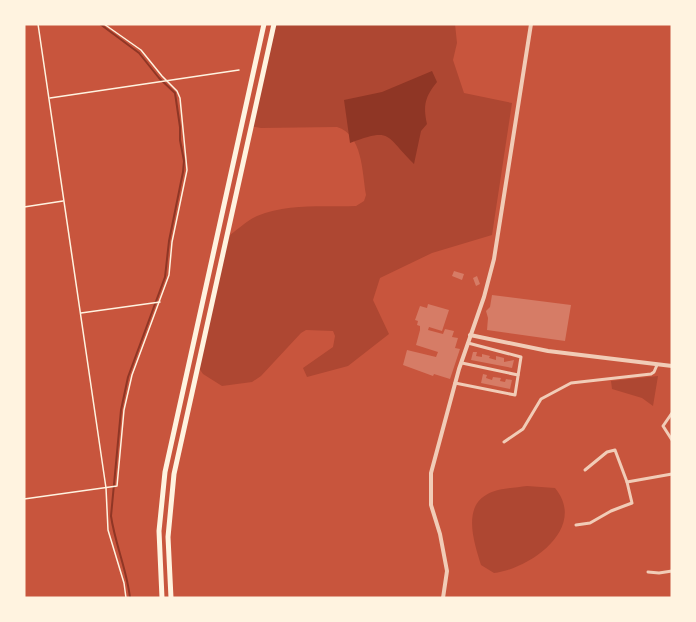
<svg xmlns="http://www.w3.org/2000/svg" width="696" height="622" font-family="'DM Sans',sans-serif">
	<rect width="100%" height="100%" fill="#c8553d"/>
	<g fill="#ae4732">
		<path d="M 275,24 L 455,24 L 457,43 L 453,60 L 464,93 L 512,103 L 492,235 L 432,253 L 380,278 L 373,300 L 389,334 L 348,366 L 307,377 L 303,368 L 333,347 L 335,336 L 333,331 L 306,330 L 301,333 L 261,376 L 252,382 L 222,386 L 203,374 L 196,364 L 226,238 C 236,231 246,221 257,216 C 288,203 323,207 356,206 L 364,201 L 366,195 C 362,172 363,135 337,127 L 261,128 L 249,126 Z"/>
		<path d="M 658,376 L 653,406 L 642,398 L 612,389 L 611,381 Z"/>
		<path d="M 527,486 L 555,488 C 588,528 530,569 494,573 L 481,565 C 475,545 462,509 486,495 C 497,488 514,488 527,486 Z"/>
	</g>
	<path fill="#8f3625" d="M 432,71 L 437,82 C 425,97 423,105 427,124 L 421,131 L 414,164 C 385,136 393,127 350,143 L 344,100 L 382,92 Z"/>
	<g fill="none" stroke-linecap="round" stroke-linejoin="round">
		<path stroke="#8f3625" stroke-width="2" d="M 100,24 L 139,53 L 159,78 L 175,93 L 180,127 L 180,140 L 184,161 L 183,172 L 169,241 L 165,277 L 128,377 L 121,410 L 111,516 C 115,544 127,570 130,598"/>
	</g>
	<g fill="#d67c66">
		<path d="M 454,271 L 464,274 L 462,280 L 452,276 Z"/>
		<path d="M 477,276 L 480,284 L 476,286 L 473,278 Z"/>
		<path d="M 492,295 L 571,305 L 565,341 L 487,330 L 488,318 L 486,311 L 490,307 Z"/>
		<path d="M 428,304 L 449,310 L 442,331 L 429,327 L 428,330 L 443,334 L 445,329 L 454,331 L 452,337 L 458,338 L 455,348 L 460,349 L 450,379 L 434,374 L 433,376 L 403,365 L 407,350 L 436,357 L 438,352 L 416,345 L 420,330 L 420,326 L 417,325 L 418,321 L 415,320 L 420,306 L 427,308 Z"/>
		<path d="M 473,352 L 477,352 L 476,356 L 482,357 L 482,354 L 490,356 L 489,358 L 496,360 L 496,356 L 504,358 L 504,362 L 514,360 L 512,368 L 471,360 Z"/>
		<path d="M 483,374 L 487,375 L 486,378 L 492,380 L 493,377 L 501,378 L 500,381 L 505,382 L 506,379 L 512,380 L 510,389 L 481,383 Z"/>
	</g>
	<g fill="none" stroke-linecap="round" stroke-linejoin="round">
		<g stroke="#fff3e0" stroke-width="1.5">
			<path d="M 38,24 L 106,488 L 108,530 L 124,583 L 126,598"/>
			<path d="M 50,98 L 239,70"/>
			<path d="M 24,207 L 63,201"/>
			<path d="M 81,313 L 160,302"/>
			<path d="M 24,499 L 117,486 L 124,410 L 132,375 L 169,275 L 172,242 L 187,170 L 180,98 L 177,91 L 162,76 L 141,50 L 104,24"/>
		</g>
		<g stroke="#f1ccb7" stroke-width="3">
			<path d="M 462,363 L 518,375"/>
			<path d="M 455,383 L 515,395 L 521,357 L 468,343"/>
			<path d="M 672,413 L 663,426 L 672,440"/>
			<path d="M 504,442 L 523,429 L 541,399 L 571,383 L 651,374 L 654,372 L 657,365"/>
			<path d="M 585,470 L 607,452 L 615,450 L 627,482"/>
			<path d="M 576,525 L 590,523 L 611,511 L 632,503 L 627,482 L 672,474"/>
			<path d="M 648,572 L 659,573 L 672,571"/>
		</g>
		<g stroke="#f1ccb7" stroke-width="4">
			<path d="M 470,335 L 548,351 L 672,366"/>
			<path d="M 443,598 L 447,571 L 440,534 L 431,505 L 431,473 L 459,369 L 484,297 L 494,259 L 531,24"/>
		</g>
		<g stroke="#fff3e0" stroke-width="5">
			<path d="M 162,598 L 159,531 L 165,472 L 264,24"/>
			<path d="M 171,598 L 168,537 L 174,474 L 274,24"/>
		</g>
	</g>
	<rect width="696" height="622" fill="none" stroke="#fff3e0" stroke-width="51"/>
</svg>
